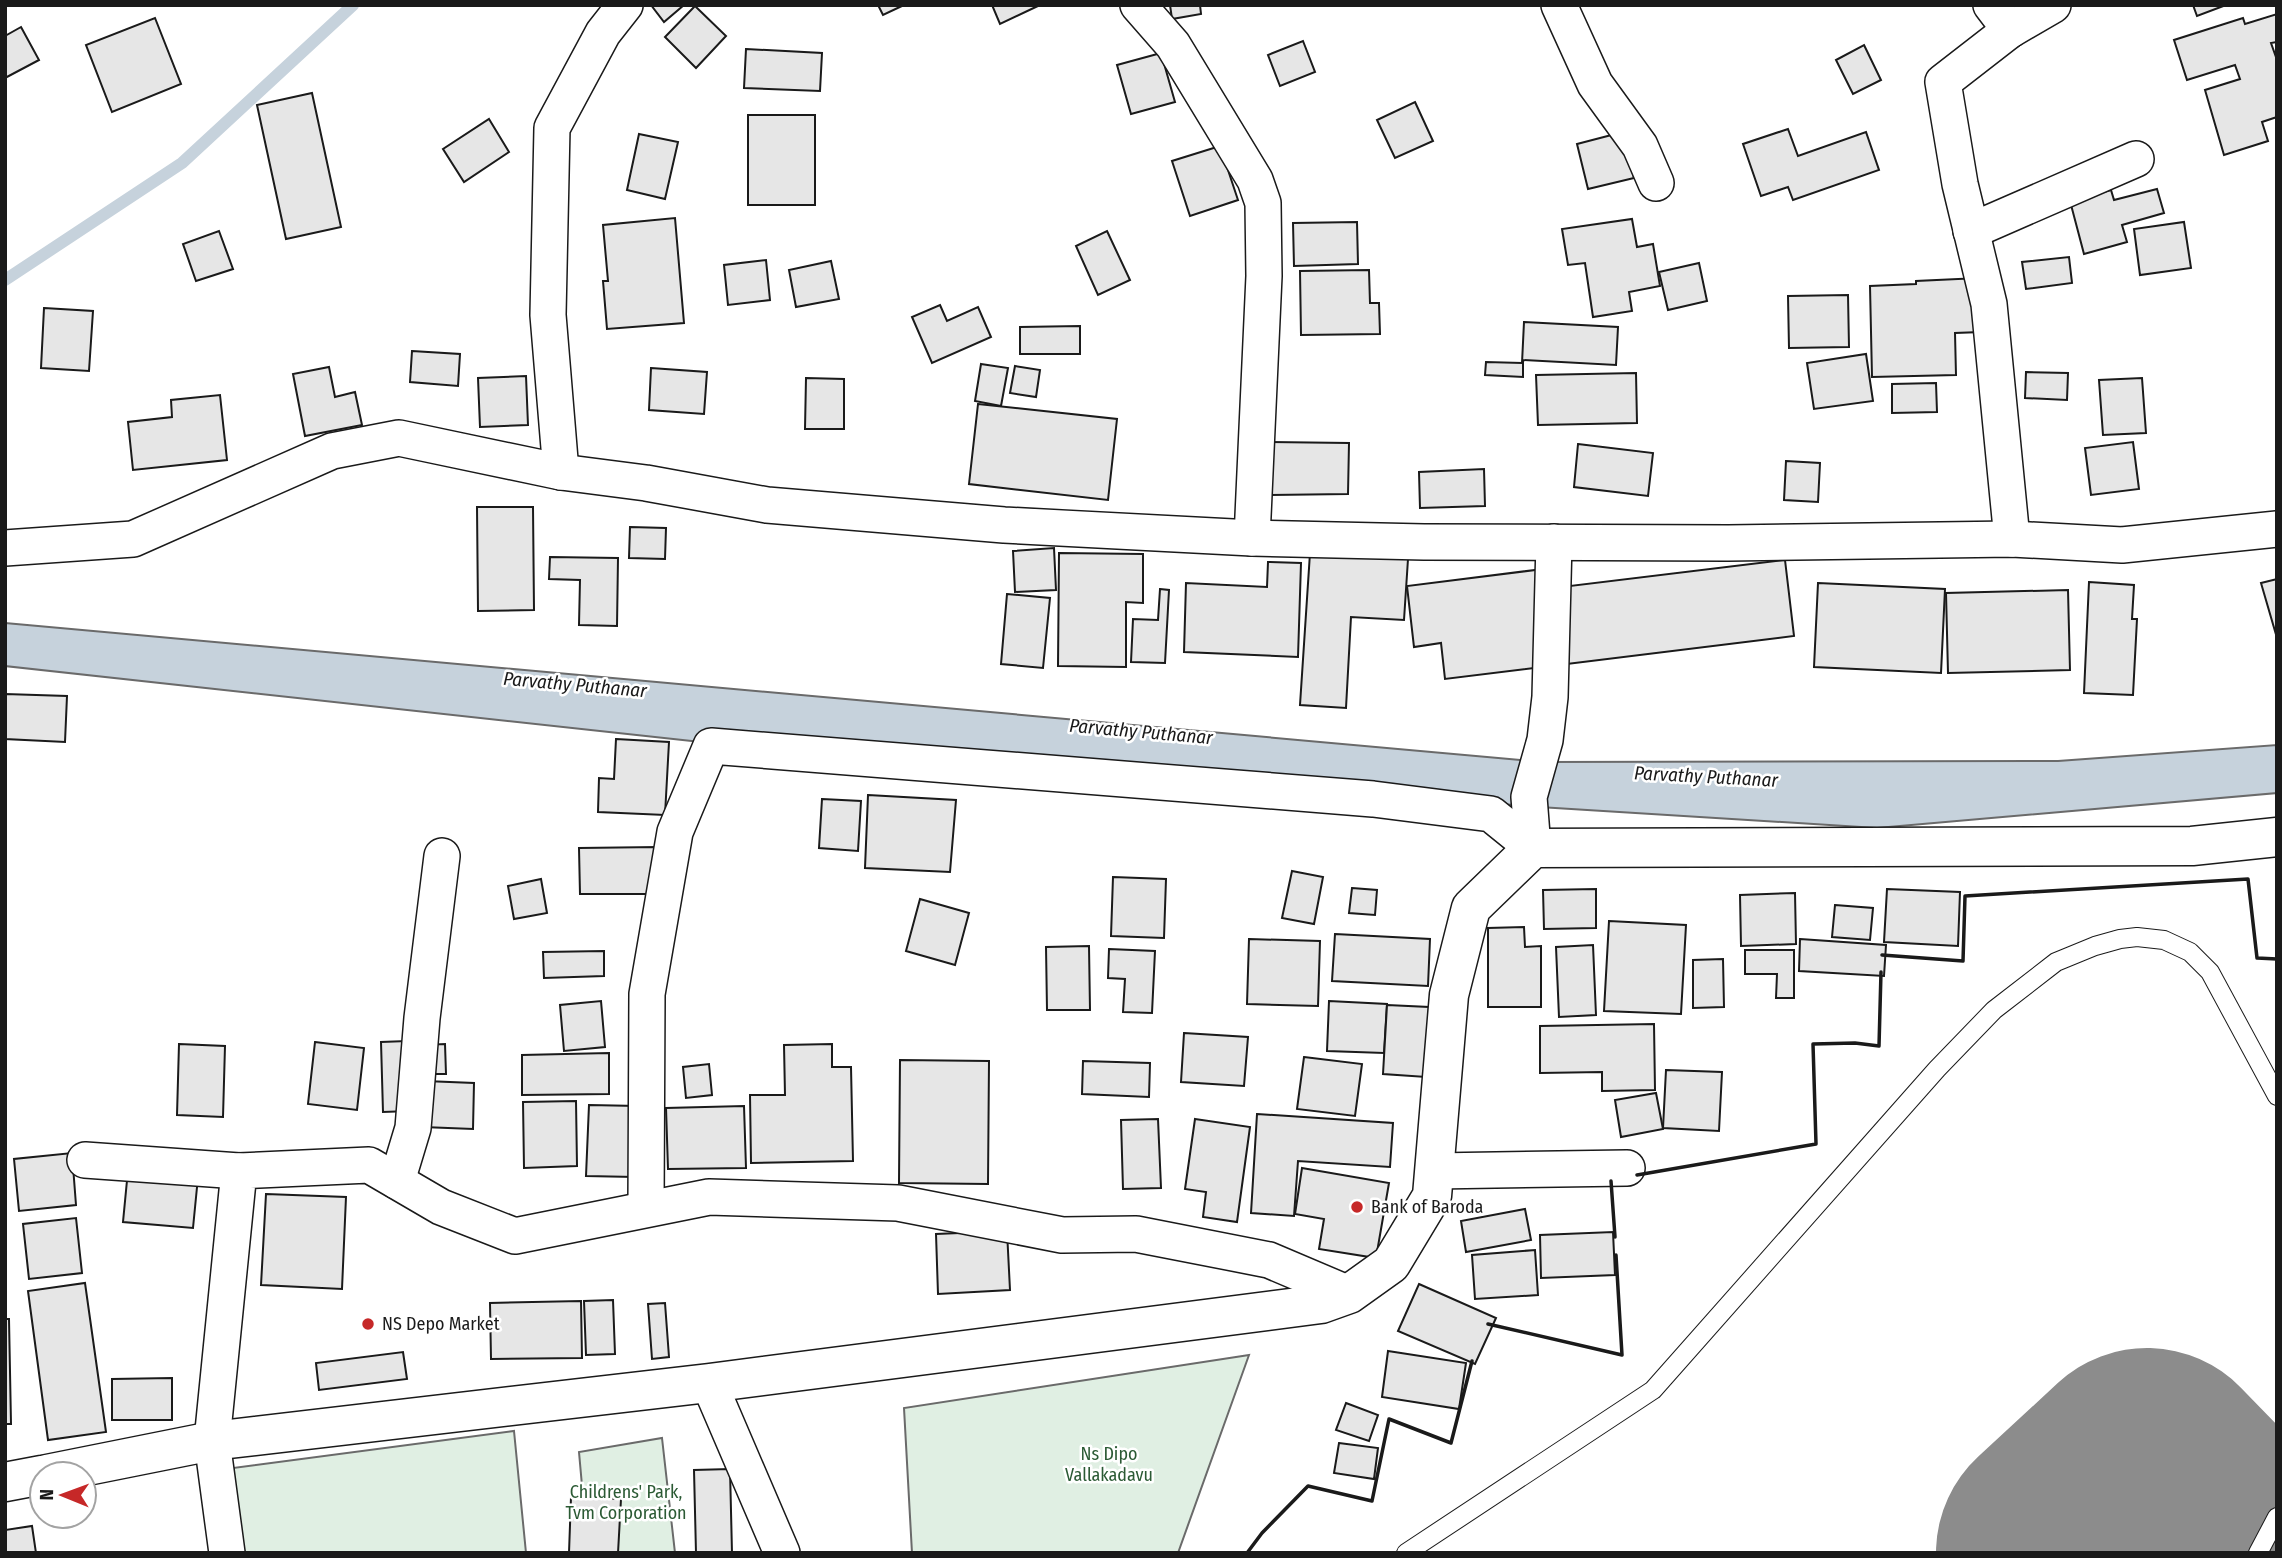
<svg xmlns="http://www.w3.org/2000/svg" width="2282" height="1558" font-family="'Fira Sans Condensed',sans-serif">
	<rect width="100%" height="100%" fill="#fff"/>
	<g fill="#e0efe3" stroke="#6a6a6a" stroke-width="2">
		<path d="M 1249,1355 L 1178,1553 L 912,1553 L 904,1408 Z"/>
		<path d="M 514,1431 L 526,1553 L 222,1553 L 210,1471 Z"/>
		<path d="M 662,1438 L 675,1553 L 588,1553 L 579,1452 Z"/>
	</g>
	<path fill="#c6d2dc" stroke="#6a6a6a" stroke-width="2" d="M 5,623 L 1542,762 L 2058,761 L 2277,745 L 2277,793 L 1877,828 L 1539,807 L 1246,783 L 756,748 L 5,666 Z"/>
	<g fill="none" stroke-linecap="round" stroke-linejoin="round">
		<path stroke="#c6d2dc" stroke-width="12" d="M 5,280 L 182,163 L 353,5"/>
		<path stroke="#8c8c8c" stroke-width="262" d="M 2067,1553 L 2147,1479 L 2219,1553"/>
	</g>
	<g fill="#e6e6e6" stroke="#1a1a1a" stroke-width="2">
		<path d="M 651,5 L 684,5 L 664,22 Z"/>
		<path d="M 878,5 L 904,5 L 883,15 Z"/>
		<path d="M 992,5 L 1040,5 L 1000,24 Z"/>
		<path d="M 1170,5 L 1200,5 L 1201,14 L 1172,19 Z"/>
		<path d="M 2193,5 L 2226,5 L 2197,16 Z"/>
		<path d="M 695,6 L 726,36 L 696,68 L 665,37 Z"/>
		<path d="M 2277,14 L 2277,42 L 2271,43 L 2277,60 L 2277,117 L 2262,122 L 2268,141 L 2224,155 L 2205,90 L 2240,79 L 2235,65 L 2187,80 L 2174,40 L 2243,18 L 2245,24 Z"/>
		<path d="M 155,18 L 181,84 L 112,112 L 86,45 Z"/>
		<path d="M 21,27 L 39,60 L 5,78 L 5,36 Z"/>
		<path d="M 1303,41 L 1315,72 L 1280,86 L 1268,55 Z"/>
		<path d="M 1864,45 L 1881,80 L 1853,94 L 1836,60 Z"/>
		<path d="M 746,49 L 822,53 L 820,91 L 744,88 Z"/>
		<path d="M 1161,53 L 1175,102 L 1131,114 L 1117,65 Z"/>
		<path d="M 312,93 L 341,227 L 286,239 L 257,105 Z"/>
		<path d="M 1415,102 L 1433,141 L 1395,158 L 1377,120 Z"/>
		<rect x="748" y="115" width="67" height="90"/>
		<path d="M 489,119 L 509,152 L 464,182 L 443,149 Z"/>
		<path d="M 1788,129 L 1798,156 L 1866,132 L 1879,170 L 1793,200 L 1788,187 L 1761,196 L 1743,144 Z"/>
		<path d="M 1623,132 L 1634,178 L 1588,189 L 1577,144 Z"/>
		<path d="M 639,134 L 678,142 L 665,199 L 627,190 Z"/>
		<path d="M 1220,146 L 1238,200 L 1190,216 L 1172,161 Z"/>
		<path d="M 2157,189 L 2164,213 L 2122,225 L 2127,242 L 2084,254 L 2070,201 L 2111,190 L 2114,200 Z"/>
		<path d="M 675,218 L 684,323 L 607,329 L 603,281 L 608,281 L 603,225 Z"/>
		<path d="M 1632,219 L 1637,247 L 1653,244 L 1660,286 L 1629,292 L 1632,311 L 1593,317 L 1585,263 L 1568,265 L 1562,229 Z"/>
		<path d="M 1357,222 L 1358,264 L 1294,266 L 1293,223 Z"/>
		<path d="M 2184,222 L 2191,268 L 2140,275 L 2134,229 Z"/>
		<path d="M 219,231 L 233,269 L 196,281 L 183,244 Z"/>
		<path d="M 1107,231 L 1130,280 L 1098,295 L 1076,246 Z"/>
		<path d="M 2069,257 L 2072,283 L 2026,289 L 2022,262 Z"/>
		<path d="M 766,260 L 770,300 L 728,305 L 724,265 Z"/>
		<path d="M 831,261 L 839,299 L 796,307 L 789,270 Z"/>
		<path d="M 1699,263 L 1707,301 L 1668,310 L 1659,272 Z"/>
		<path d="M 1369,270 L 1370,303 L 1379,303 L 1380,334 L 1301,335 L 1300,271 Z"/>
		<path d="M 1979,278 L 1981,332 L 1955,333 L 1956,375 L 1872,377 L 1870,286 L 1916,284 L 1916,281 Z"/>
		<path d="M 1848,295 L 1849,347 L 1789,348 L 1788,296 Z"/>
		<path d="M 940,305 L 947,321 L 978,307 L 991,337 L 932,363 L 912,317 Z"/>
		<path d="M 44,308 L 93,311 L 89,371 L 41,368 Z"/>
		<path d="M 1524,322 L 1618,327 L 1616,365 L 1523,360 L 1523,377 L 1485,375 L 1486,362 L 1522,363 Z"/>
		<path d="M 1080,326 L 1080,354 L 1020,354 L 1020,327 Z"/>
		<path d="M 412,351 L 460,354 L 458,386 L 410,382 Z"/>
		<path d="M 1866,354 L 1873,401 L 1814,409 L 1807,363 Z"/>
		<path d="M 981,364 L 1008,368 L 1001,406 L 975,401 Z"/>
		<path d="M 1015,366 L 1040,370 L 1036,397 L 1010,393 Z"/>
		<path d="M 329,367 L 335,397 L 355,392 L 362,425 L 305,436 L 293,374 Z"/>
		<path d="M 651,368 L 707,372 L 704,414 L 649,410 Z"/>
		<path d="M 2026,372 L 2068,373 L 2067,400 L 2025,398 Z"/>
		<path d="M 1636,373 L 1637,423 L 1538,425 L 1536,375 Z"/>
		<path d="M 526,376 L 528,425 L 480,427 L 478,378 Z"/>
		<path d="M 806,378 L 844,379 L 844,429 L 805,429 Z"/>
		<path d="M 2142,378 L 2146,433 L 2103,435 L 2099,380 Z"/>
		<path d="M 1936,383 L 1937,412 L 1892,413 L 1892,384 Z"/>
		<path d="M 220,395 L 227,460 L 133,470 L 128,422 L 172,417 L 171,400 Z"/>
		<path d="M 978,404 L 1117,419 L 1108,500 L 969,484 Z"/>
		<path d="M 1264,442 L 1349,443 L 1348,494 L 1264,495 Z"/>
		<path d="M 2133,442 L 2139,489 L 2091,495 L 2085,448 Z"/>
		<path d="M 1578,444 L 1653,453 L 1648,496 L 1574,487 Z"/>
		<path d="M 1786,461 L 1820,463 L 1818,502 L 1784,500 Z"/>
		<path d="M 1484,469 L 1485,506 L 1420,508 L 1419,472 Z"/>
		<path d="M 477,507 L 533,507 L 534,610 L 478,611 Z"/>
		<path d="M 630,527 L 666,528 L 665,559 L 629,558 Z"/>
		<path d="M 1054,548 L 1056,590 L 1015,592 L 1013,551 Z"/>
		<path d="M 1059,553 L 1143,554 L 1143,603 L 1126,602 L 1126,667 L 1058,666 Z"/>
		<path d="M 1310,553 L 1408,559 L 1404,620 L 1351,617 L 1346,708 L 1300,705 Z"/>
		<path d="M 550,557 L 618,558 L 617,626 L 579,625 L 580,580 L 549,579 Z"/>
		<path d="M 1785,560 L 1794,636 L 1445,679 L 1441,643 L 1414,647 L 1407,586 L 1551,568 L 1554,588 Z"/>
		<path d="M 1268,562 L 1301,563 L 1298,657 L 1184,652 L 1186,583 L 1267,587 Z"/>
		<path d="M 2277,579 L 2277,638 L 2261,583 Z"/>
		<path d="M 2089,582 L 2134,585 L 2132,619 L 2137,619 L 2133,695 L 2084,693 Z"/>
		<path d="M 1818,583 L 1945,589 L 1941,673 L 1814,667 Z"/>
		<path d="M 1160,589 L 1169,590 L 1165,663 L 1131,662 L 1133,619 L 1158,620 Z"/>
		<path d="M 2068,590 L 2070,670 L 1948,673 L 1946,593 Z"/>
		<path d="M 1007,594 L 1050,598 L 1043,668 L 1001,664 Z"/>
		<path d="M 5,694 L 67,696 L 65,742 L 5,739 Z"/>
		<path d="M 616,739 L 669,742 L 665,815 L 598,812 L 599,778 L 614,779 Z"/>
		<path d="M 868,795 L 956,800 L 950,872 L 865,868 Z"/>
		<path d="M 822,799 L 861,801 L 858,851 L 819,848 Z"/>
		<path d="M 658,847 L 658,894 L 580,894 L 579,848 Z"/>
		<path d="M 1292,871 L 1323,877 L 1314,924 L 1282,918 Z"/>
		<path d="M 1113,877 L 1166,879 L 1164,938 L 1111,936 Z"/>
		<path d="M 541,879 L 547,913 L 514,919 L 508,886 Z"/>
		<path d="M 1352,888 L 1377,890 L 1375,915 L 1349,913 Z"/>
		<path d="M 1596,889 L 1596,928 L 1544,929 L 1543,890 Z"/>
		<path d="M 1887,889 L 1960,892 L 1958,946 L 1884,942 Z"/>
		<path d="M 1795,893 L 1796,944 L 1741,946 L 1740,895 Z"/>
		<path d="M 920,899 L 969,913 L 955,965 L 906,951 Z"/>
		<path d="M 1835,905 L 1873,908 L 1870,940 L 1832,937 Z"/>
		<path d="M 1609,921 L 1686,925 L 1681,1014 L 1604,1011 Z"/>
		<path d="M 1524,927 L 1525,947 L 1541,946 L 1541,1007 L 1488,1007 L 1488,928 Z"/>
		<path d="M 1335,934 L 1430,939 L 1428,986 L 1332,981 Z"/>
		<path d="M 1249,939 L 1320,941 L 1318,1006 L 1247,1004 Z"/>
		<path d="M 1800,939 L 1886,945 L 1884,976 L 1799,971 Z"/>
		<path d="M 1593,945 L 1596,1015 L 1559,1017 L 1556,947 Z"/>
		<path d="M 1089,946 L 1090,1010 L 1047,1010 L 1046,947 Z"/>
		<path d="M 1109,949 L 1155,951 L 1152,1013 L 1123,1012 L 1125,979 L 1108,978 Z"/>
		<path d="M 1745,950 L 1794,950 L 1794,998 L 1776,998 L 1777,974 L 1745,974 Z"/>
		<path d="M 604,951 L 604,976 L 544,978 L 543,952 Z"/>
		<path d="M 1723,959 L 1724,1007 L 1693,1008 L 1693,960 Z"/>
		<path d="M 601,1001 L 605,1047 L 564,1051 L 560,1005 Z"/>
		<path d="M 1329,1001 L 1387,1004 L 1384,1053 L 1327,1051 Z"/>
		<path d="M 1387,1005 L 1429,1007 L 1426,1077 L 1383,1074 Z"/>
		<path d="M 1654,1024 L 1655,1090 L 1602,1091 L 1602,1072 L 1540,1073 L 1540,1026 Z"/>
		<path d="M 1184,1033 L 1248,1037 L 1244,1086 L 1181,1082 Z"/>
		<path d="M 407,1041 L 410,1111 L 383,1112 L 381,1042 Z"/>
		<path d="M 315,1042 L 364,1048 L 357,1110 L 308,1104 Z"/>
		<path d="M 179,1044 L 225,1046 L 223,1117 L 177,1115 Z"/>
		<path d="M 445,1044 L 446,1074 L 425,1074 L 424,1045 Z"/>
		<path d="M 832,1044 L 832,1067 L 851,1067 L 853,1161 L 751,1163 L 750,1095 L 785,1095 L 784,1045 Z"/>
		<path d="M 609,1053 L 609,1094 L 522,1095 L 522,1055 Z"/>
		<path d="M 1304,1057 L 1362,1064 L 1355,1116 L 1297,1109 Z"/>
		<path d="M 900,1060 L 989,1061 L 988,1184 L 899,1183 Z"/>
		<path d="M 1083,1061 L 1150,1063 L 1149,1097 L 1082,1094 Z"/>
		<path d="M 709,1064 L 712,1095 L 686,1098 L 683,1067 Z"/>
		<path d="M 1666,1070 L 1722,1072 L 1719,1131 L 1663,1128 Z"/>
		<path d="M 425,1081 L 474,1083 L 473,1129 L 423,1127 Z"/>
		<path d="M 1656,1093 L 1663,1129 L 1621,1137 L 1615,1100 Z"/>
		<path d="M 576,1101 L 577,1166 L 524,1168 L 523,1102 Z"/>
		<path d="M 589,1105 L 638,1106 L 635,1177 L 586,1176 Z"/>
		<path d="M 744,1106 L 746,1168 L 668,1169 L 666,1108 Z"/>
		<path d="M 1257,1114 L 1393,1123 L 1390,1167 L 1298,1161 L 1294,1216 L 1251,1213 Z"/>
		<path d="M 1158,1119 L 1161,1188 L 1123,1189 L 1121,1120 Z"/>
		<path d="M 1195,1119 L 1250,1127 L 1237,1222 L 1203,1217 L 1206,1192 L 1185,1189 Z"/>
		<path d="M 72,1153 L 76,1205 L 19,1211 L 14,1159 Z"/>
		<path d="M 1302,1168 L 1389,1183 L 1376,1258 L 1319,1249 L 1324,1219 L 1295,1214 Z"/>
		<path d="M 128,1170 L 198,1177 L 193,1228 L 123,1222 Z"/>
		<path d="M 266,1194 L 346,1197 L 342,1289 L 261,1285 Z"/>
		<path d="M 1525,1209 L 1531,1240 L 1466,1252 L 1461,1221 Z"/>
		<path d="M 76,1218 L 82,1273 L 29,1279 L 23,1224 Z"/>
		<path d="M 1007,1231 L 1010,1290 L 938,1294 L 936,1234 Z"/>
		<path d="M 1613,1232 L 1615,1275 L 1541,1278 L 1540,1235 Z"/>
		<path d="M 1535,1250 L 1538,1295 L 1475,1299 L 1472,1255 Z"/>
		<path d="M 85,1283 L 106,1432 L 48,1440 L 28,1291 Z"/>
		<path d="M 1419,1284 L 1496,1318 L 1475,1364 L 1398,1331 Z"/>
		<path d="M 613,1300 L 615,1354 L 586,1355 L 584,1301 Z"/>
		<path d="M 581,1301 L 582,1358 L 491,1359 L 490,1303 Z"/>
		<path d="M 665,1303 L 669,1357 L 652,1359 L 648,1304 Z"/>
		<path d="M 5,1319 L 9,1319 L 11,1424 L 5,1424 Z"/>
		<path d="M 1388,1351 L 1466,1363 L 1459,1409 L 1382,1397 Z"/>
		<path d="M 403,1352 L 407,1379 L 319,1390 L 316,1363 Z"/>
		<path d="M 172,1378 L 172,1420 L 112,1420 L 112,1379 Z"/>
		<path d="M 1346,1403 L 1378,1415 L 1369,1441 L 1336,1430 Z"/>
		<path d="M 1339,1443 L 1378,1448 L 1374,1479 L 1334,1473 Z"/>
		<path d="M 730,1469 L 732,1553 L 696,1553 L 694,1470 Z"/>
		<path d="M 571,1497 L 621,1499 L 618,1553 L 569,1553 Z"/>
		<path d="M 32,1526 L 36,1553 L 5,1553 L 5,1530 Z"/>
	</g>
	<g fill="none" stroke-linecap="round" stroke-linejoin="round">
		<defs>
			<g id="service">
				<path d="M 1406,1553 L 1653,1390 L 1937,1069 L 1994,1010 L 2056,962 L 2095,946 L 2120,939 L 2137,937 L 2164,940 L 2190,952 L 2210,972 L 2277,1096"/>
				<path d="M 2258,1553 L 2277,1517"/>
			</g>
			<g id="minor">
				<path d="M 1138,5 L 1173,45 L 1255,180 L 1263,203 L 1264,276 L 1252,538"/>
				<path d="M 1559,5 L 1595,84 L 1640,146 L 1656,183"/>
				<path d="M 1991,5 L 2010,30"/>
				<path d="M 1971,231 L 2136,159"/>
				<path d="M 561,472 L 548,315 L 552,128 L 603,33 L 625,5"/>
				<path d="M 2012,539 L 1989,304 L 1960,184 L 1943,82 L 2010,30 L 2053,5"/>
				<path d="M 5,548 L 133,539 L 332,451 L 399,438 L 561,472 L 646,483 L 767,505 L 1004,525 L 1252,538 L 1424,542 L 1728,543 L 2012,539 L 2122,545 L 2277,529"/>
				<path d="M 1533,848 L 1529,797 L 1545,740 L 1550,697 L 1554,542"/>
				<path d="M 85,1160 L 239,1171"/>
				<path d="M 1435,1171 L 1627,1168"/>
				<path d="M 397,1181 L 413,1128 L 422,1018 L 442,856"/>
				<path d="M 646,1208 L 647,994 L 675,832 L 711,746 L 1373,799 L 1491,814 L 1533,848"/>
				<path d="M 709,1383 L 782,1553"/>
				<path d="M 227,1553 L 212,1441 L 239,1171 L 369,1165 L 441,1207 L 515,1236 L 709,1197 L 898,1203 L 1062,1235 L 1136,1234 L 1269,1260 L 1349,1294"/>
			</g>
			<g id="tertiary">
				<path d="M 47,1474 L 212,1441 L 709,1383 L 1321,1304 L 1349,1294 L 1391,1264 L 1432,1196 L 1449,995 L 1471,908 L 1533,848 L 2192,846 L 2277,837"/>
				<path d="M 5,1482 L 42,1475"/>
			</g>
		</defs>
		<use href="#service" stroke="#1a1a1a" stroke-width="20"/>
		<use href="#minor" stroke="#1a1a1a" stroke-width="38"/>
		<use href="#tertiary" stroke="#1a1a1a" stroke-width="41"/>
		<use href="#service" stroke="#fff" stroke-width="18"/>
		<use href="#minor" stroke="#fff" stroke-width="35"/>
		<use href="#tertiary" stroke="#fff" stroke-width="38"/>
		<g stroke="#1a1a1a" stroke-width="3.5">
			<path d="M 1882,955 L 1963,961 L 1965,896 L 2248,879 L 2257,958 L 2277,959"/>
			<path d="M 1637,1175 L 1816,1144 L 1813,1044 L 1855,1043 L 1879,1046 L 1881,972"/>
			<path d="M 1611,1181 L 1615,1237"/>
			<path d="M 1488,1324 L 1622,1355 L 1616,1255"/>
			<path d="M 1247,1553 L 1262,1533 L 1308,1486 L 1372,1501 L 1389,1419 L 1451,1443 L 1472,1361"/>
		</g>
	</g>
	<g fill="#c62828" stroke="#fff" stroke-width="2.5">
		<circle cx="1357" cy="1207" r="7"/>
		<circle cx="368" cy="1324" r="7"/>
	</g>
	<g text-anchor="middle" stroke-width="5" stroke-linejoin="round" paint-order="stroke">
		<g font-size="18" fill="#1a1a1a" stroke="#fff" text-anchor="start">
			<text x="1371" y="1213">Bank of Baroda</text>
			<text x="382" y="1330">NS Depo Market</text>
		</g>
		<g font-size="18" fill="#2b5a34" stroke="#fff">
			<text x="1109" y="1460">Ns Dipo<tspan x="1109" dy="21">Vallakadavu</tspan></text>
			<text x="626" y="1498">Childrens' Park,<tspan x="626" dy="21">Tvm Corporation</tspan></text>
		</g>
		<g font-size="19" font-style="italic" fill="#1a1a1a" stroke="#fff">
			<text transform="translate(575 684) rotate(5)" y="7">Parvathy Puthanar</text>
			<text transform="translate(1141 731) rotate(5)" y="7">Parvathy Puthanar</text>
			<text transform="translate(1706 776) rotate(3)" y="7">Parvathy Puthanar</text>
		</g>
	</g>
	<rect width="2282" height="1558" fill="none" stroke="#1a1a1a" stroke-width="14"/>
	<g transform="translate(63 1495) rotate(271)"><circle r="33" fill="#ffffff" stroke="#a3a3a3" stroke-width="2"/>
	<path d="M0-5L12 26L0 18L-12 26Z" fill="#c62828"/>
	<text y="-10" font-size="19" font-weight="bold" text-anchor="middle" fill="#1a1a1a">N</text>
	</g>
</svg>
